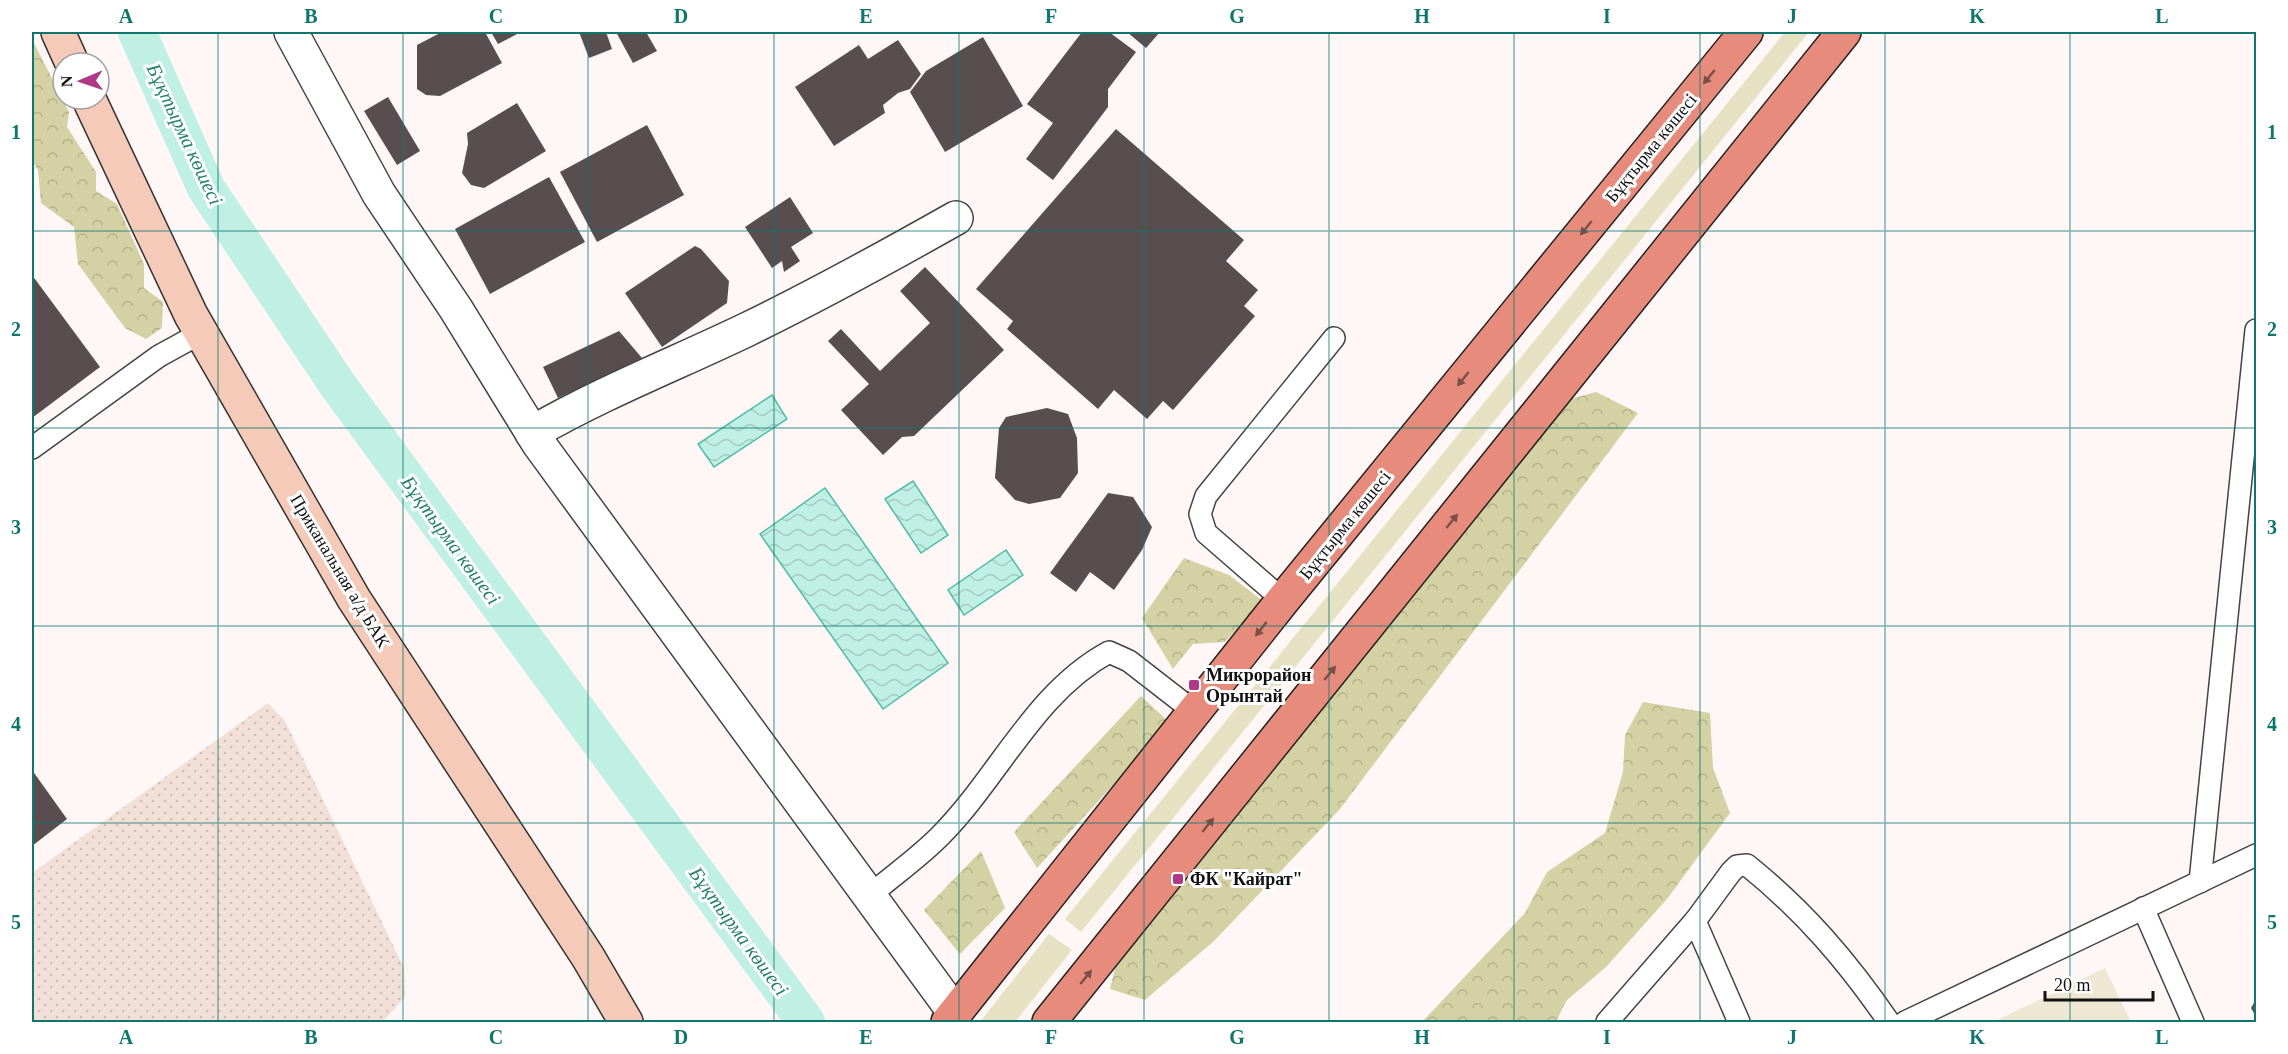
<svg xmlns="http://www.w3.org/2000/svg" width="2288" height="1054" font-family="Georgia,serif">
	<defs>
		<pattern id="farmland-dots" width="8" height="8" patternUnits="userSpaceOnUse" patternTransform="scale(1.5)"><rect width="8" height="8" fill="#f2e0d8"/><path d="M2 2h.1M6 6h.1" fill="none" stroke="#cebfb8" stroke-width="1.8" stroke-linecap="round"/></pattern>
		<pattern id="forest-crowns" width="20" height="18" patternUnits="userSpaceOnUse" patternTransform="scale(1.5)"><rect width="20" height="18" fill="#d4d1a4"/><path d="M2 6a3 3 0 1 1 6 0M12 15a3 3 0 1 1 6 0" fill="none" stroke="#b5b28c"/></pattern>
		<pattern id="water-waves" width="16" height="10" patternUnits="userSpaceOnUse" patternTransform="scale(1.5)"><rect width="16" height="10" fill="#c0efe4"/><path d="M0 5q4-4 8 0t8 0" fill="none" stroke="#a4ccc3"/></pattern>
	</defs>
	<rect width="100%" height="100%" fill="#fef7f6"/>
	<path fill="url(#farmland-dots)" d="M 268,703 L 285,721 L 404,968 L 405,997 L 383,1022 L 32,1022 L 32,873 Z"/>
	<g fill="#e5e1c2">
		<path d="M 1785,32 L 1809,32 L 1081,932 L 1065,919 Z"/>
		<path d="M 1049,934 L 1072,950 L 1015,1022 L 980,1022 Z"/>
	</g>
	<g fill="url(#forest-crowns)">
		<path d="M 32,39 L 69,112 L 67,127 L 96,172 L 96,191 L 117,204 L 144,264 L 144,288 L 163,302 L 162,328 L 146,339 L 125,328 L 78,264 L 74,227 L 41,203 L 38,170 L 32,161 Z"/>
		<path d="M 1596,392 L 1638,413 L 1340,809 L 1214,941 L 1145,1000 L 1110,989 L 1119,951 L 1559,402 Z"/>
		<path d="M 1184,558 L 1229,575 L 1263,601 L 1225,642 L 1193,644 L 1173,669 L 1142,618 Z"/>
		<path d="M 1141,696 L 1170,723 L 1037,868 L 1014,832 Z"/>
		<path d="M 1643,702 L 1710,713 L 1713,768 L 1730,813 L 1667,899 L 1606,967 L 1566,1001 L 1556,1022 L 1422,1022 L 1525,913 L 1547,872 L 1605,833 L 1623,772 L 1625,735 Z"/>
		<path d="M 981,851 L 1005,908 L 960,954 L 924,910 Z"/>
	</g>
	<path fill="#ede7d3" d="M 2105,968 L 2131,1022 L 1993,1022 Z"/>
	<g fill="url(#water-waves)" stroke="#50bda6" stroke-width="1.5">
		<path d="M 772,395 L 787,419 L 714,467 L 698,444 Z"/>
		<path d="M 913,481 L 948,535 L 921,553 L 885,499 Z"/>
		<path d="M 825,488 L 948,663 L 883,709 L 760,534 Z"/>
		<path d="M 1006,550 L 1023,575 L 964,615 L 948,590 Z"/>
	</g>
	<g fill="none" stroke-linecap="round" stroke-linejoin="round">
		<path stroke="#c0efe4" stroke-width="38" d="M 137,32 L 206,188 L 337,384 L 806,1022"/>
	</g>
	<g fill="#584e50">
		<path d="M 442,32 L 485,32 L 502,63 L 440,96 L 426,95 L 417,89 L 417,45 Z"/>
		<path d="M 491,32 L 521,32 L 498,44 Z"/>
		<path d="M 579,32 L 606,32 L 612,49 L 589,58 Z"/>
		<path d="M 616,32 L 646,32 L 657,51 L 633,63 Z"/>
		<path d="M 1082,32 L 1109,32 L 1136,52 L 1108,89 L 1108,107 L 1053,180 L 1026,159 L 1053,123 L 1027,104 Z"/>
		<path d="M 1127,32 L 1160,32 L 1146,48 Z"/>
		<path d="M 983,37 L 1023,106 L 945,152 L 910,92 L 926,71 Z"/>
		<path d="M 898,40 L 921,74 L 910,89 L 898,93 L 883,105 L 885,113 L 834,146 L 795,87 L 859,45 L 868,59 Z"/>
		<path d="M 388,97 L 420,151 L 397,165 L 364,111 Z"/>
		<path d="M 517,103 L 546,151 L 484,188 L 471,185 L 462,173 L 468,144 L 467,133 Z"/>
		<path d="M 647,125 L 684,195 L 597,242 L 560,172 Z"/>
		<path d="M 1116,129 L 1244,240 L 1226,261 L 1258,290 L 1244,306 L 1255,316 L 1173,410 L 1163,401 L 1147,419 L 1114,390 L 1098,409 L 1007,329 L 1013,321 L 976,289 Z"/>
		<path d="M 549,177 L 585,242 L 490,294 L 455,229 Z"/>
		<path d="M 790,197 L 813,233 L 791,247 L 800,261 L 784,272 L 782,261 L 772,268 L 745,227 Z"/>
		<path d="M 695,246 L 701,249 L 729,281 L 727,303 L 662,347 L 625,293 Z"/>
		<path d="M 925,267 L 1004,350 L 914,436 L 902,437 L 883,455 L 841,410 L 869,384 L 828,341 L 841,329 L 880,371 L 930,323 L 900,291 Z"/>
		<path d="M 32,275 L 100,367 L 32,418 Z"/>
		<path d="M 619,331 L 642,358 L 558,398 L 543,367 Z"/>
		<path d="M 1047,408 L 1068,414 L 1077,438 L 1078,473 L 1060,498 L 1029,504 L 1015,500 L 995,478 L 999,428 L 1006,417 Z"/>
		<path d="M 1108,493 L 1133,497 L 1152,527 L 1142,550 L 1114,590 L 1090,572 L 1076,592 L 1050,573 Z"/>
		<path d="M 32,770 L 67,819 L 32,846 Z"/>
		<path d="M 2256,999 L 2256,1017 L 2251,1008 Z"/>
	</g>
	<g fill="none" stroke-linecap="round" stroke-linejoin="round">
		<defs>
			<g id="lane">
				<path d="M 32,448 L 159,356 L 201,333"/>
				<path d="M 1283,600 L 1206,533 L 1200,514 L 1206,496 L 1334,338"/>
				<path d="M 2200,882 L 2256,330"/>
				<path d="M 868,897 C 892,876 920,857 942,834 C 999,776 1035,692 1109,652 L 1129,661 L 1196,713"/>
				<path d="M 2143,908 L 2193,1022"/>
				<path d="M 1695,921 L 1739,1022"/>
				<path d="M 1607,1022 L 1695,921 L 1731,872 L 1737,866 L 1747,865 C 1805,912 1847,961 1889,1022"/>
				<path d="M 1905,1022 L 2256,855"/>
			</g>
			<g id="street">
				<path d="M 291,32 L 379,194 L 456,309 L 539,444 L 955,1013"/>
				<path d="M 532,433 C 601,393 675,364 746,330 C 818,295 887,257 956,218"/>
			</g>
			<g id="secondary">
				<path d="M 58,32 L 72,63"/>
				<path d="M 89,99 L 191,315 L 354,599 L 588,957 L 626,1022"/>
			</g>
			<g id="primary">
				<path d="M 948,1022 L 1283,600 L 1746,32"/>
				<path d="M 1049,1022 L 1844,32"/>
			</g>
		</defs>
		<use href="#lane" stroke="#444" stroke-width="24"/>
		<use href="#street" stroke="#444" stroke-width="36"/>
		<use href="#secondary" stroke="#333" stroke-width="36"/>
		<use href="#primary" stroke="#222" stroke-width="36"/>
		<use href="#lane" stroke="#fff" stroke-width="21"/>
		<use href="#street" stroke="#fff" stroke-width="33"/>
		<use href="#secondary" stroke="#f5cab9" stroke-width="33"/>
		<use href="#primary" stroke="#e78c7c" stroke-width="33"/>
	</g>
	<defs><path id="oneway-solid" d="M-6-.8H1V-3.2L6.5 0L1 3.2V.8H-6Z" transform="scale(1.5)"/></defs>
	<g fill="#7c4e46">
		<use href="#oneway-solid" transform="translate(1709 77) rotate(129)"/>
		<use href="#oneway-solid" transform="translate(1586 228) rotate(129)"/>
		<use href="#oneway-solid" transform="translate(1463 379) rotate(129)"/>
		<use href="#oneway-solid" transform="translate(1452 521) rotate(-51)"/>
		<use href="#oneway-solid" transform="translate(1261 629) rotate(128)"/>
		<use href="#oneway-solid" transform="translate(1330 673) rotate(-51)"/>
		<use href="#oneway-solid" transform="translate(1208 825) rotate(-51)"/>
		<use href="#oneway-solid" transform="translate(1086 977) rotate(-51)"/>
	</g>
	<path fill="none" stroke="#0f766e" stroke-width="1.5" stroke-opacity="0.55" d="M 218,32 L 218,1022M 403,32 L 403,1022M 588,32 L 588,1022M 774,32 L 774,1022M 959,32 L 959,1022M 1144,32 L 1144,1022M 1329,32 L 1329,1022M 1514,32 L 1514,1022M 1700,32 L 1700,1022M 1885,32 L 1885,1022M 2070,32 L 2070,1022M 32,231 L 2256,231M 32,428 L 2256,428M 32,626 L 2256,626M 32,823 L 2256,823"/>
	<g fill="#b03987" stroke="#fff" stroke-width="2">
		<rect x="1188" y="679" width="12" height="12" rx="3"/>
		<rect x="1172" y="873" width="12" height="12" rx="3"/>
	</g>
	<g text-anchor="middle" stroke-width="6" stroke-linejoin="round" paint-order="stroke">
		<g font-size="18" fill="#111" stroke="#fff">
			<text transform="translate(1651 148) rotate(-51)" y="6">Бұқтырма көшесі</text>
			<text transform="translate(1345 525) rotate(-51)" y="6">Бұқтырма көшесі</text>
			<text transform="translate(340 571) rotate(59)" y="6">Приканальная а/д БАК</text>
		</g>
		<g font-size="18" font-weight="bold" fill="#111" stroke="#fff" text-anchor="start">
			<text x="1206" y="681">Микрорайон<tspan x="1206" dy="21">Орынтай</tspan></text>
			<text x="1190" y="885">ФК "Кайрат"</text>
		</g>
		<g font-size="20" font-style="italic" fill="#258070" stroke="#fff">
			<text transform="translate(185 134) rotate(65)" y="7">Бұқтырма көшесі</text>
			<text transform="translate(451 540) rotate(54)" y="7">Бұқтырма көшесі</text>
			<text transform="translate(739 931) rotate(54)" y="7">Бұқтырма көшесі</text>
		</g>
	</g>
	<rect width="2288" height="1054" fill="none" stroke="#ffffff" stroke-width="66"/>
	<g transform="translate(81 81) rotate(268)"><circle r="28" fill="#ffffff" stroke="#a0a0a0" stroke-width="1.5"/>
	<path d="M0-4.5L10 22L0 15L-10 22Z" fill="#b03987"/>
	<text y="-9" font-size="16" font-weight="bold" text-anchor="middle" fill="#111111">N</text>
	</g>
	<path d="M2045 991v9h108v-9" fill="none" stroke="#111111" stroke-width="3"/>
	<text x="2054" y="991" font-size="18" fill="#111111" stroke="#ffffff" stroke-width="4.5" paint-order="stroke">20 m</text>
	<rect x="33" y="33" width="2222" height="988" fill="none" stroke="#0f766e" stroke-width="2"/>
	<g font-size="20" text-anchor="middle" font-weight="bold" fill="#0f766e">
		<text x="126" y="23">A</text>
		<text x="311" y="23">B</text>
		<text x="496" y="23">C</text>
		<text x="681" y="23">D</text>
		<text x="866" y="23">E</text>
		<text x="1051" y="23">F</text>
		<text x="1237" y="23">G</text>
		<text x="1422" y="23">H</text>
		<text x="1607" y="23">I</text>
		<text x="1792" y="23">J</text>
		<text x="1977" y="23">K</text>
		<text x="2162" y="23">L</text>
		<text x="16" y="139">1</text>
		<text x="2272" y="139">1</text>
		<text x="16" y="336">2</text>
		<text x="2272" y="336">2</text>
		<text x="16" y="534">3</text>
		<text x="2272" y="534">3</text>
		<text x="16" y="731">4</text>
		<text x="2272" y="731">4</text>
		<text x="16" y="929">5</text>
		<text x="2272" y="929">5</text>
		<text x="126" y="1044">A</text>
		<text x="311" y="1044">B</text>
		<text x="496" y="1044">C</text>
		<text x="681" y="1044">D</text>
		<text x="866" y="1044">E</text>
		<text x="1051" y="1044">F</text>
		<text x="1237" y="1044">G</text>
		<text x="1422" y="1044">H</text>
		<text x="1607" y="1044">I</text>
		<text x="1792" y="1044">J</text>
		<text x="1977" y="1044">K</text>
		<text x="2162" y="1044">L</text>
	</g>
</svg>
